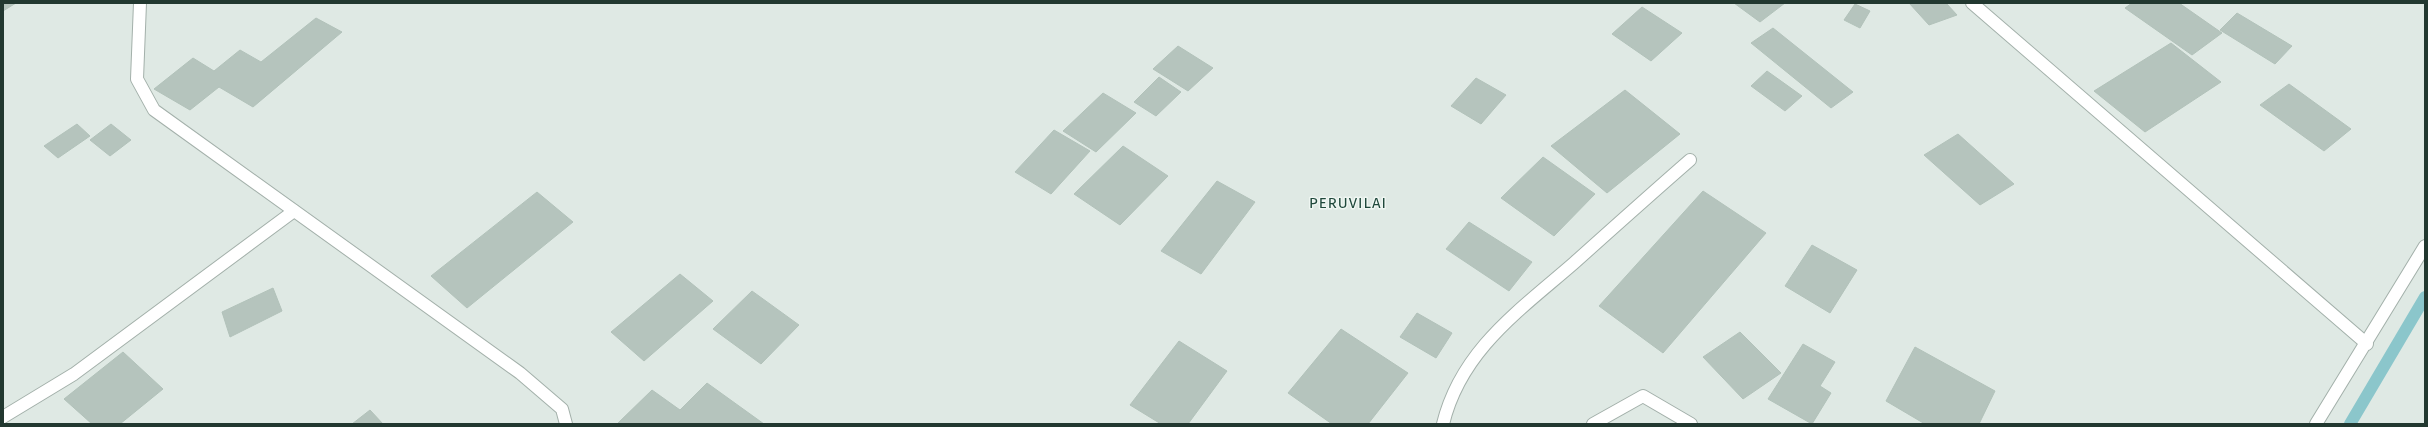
<svg xmlns="http://www.w3.org/2000/svg" width="2428" height="427" font-family="'Fira Sans',sans-serif">
	<rect width="100%" height="100%" fill="#dfe9e4"/>
	<g fill="none" stroke-linecap="round" stroke-linejoin="round">
		<path stroke="#8bc6cb" stroke-width="12" d="M 2350,424 L 2425,297"/>
	</g>
	<g fill="#b5c4bd" stroke="#b2c2ba">
		<path d="M 3,3 L 16,3 L 3,11 Z"/>
		<path d="M 1734,3 L 1785,3 L 1760,22 Z"/>
		<path d="M 1909,3 L 1946,3 L 1957,15 L 1929,25 Z"/>
		<path d="M 2132,3 L 2179,3 L 2222,33 L 2192,55 L 2125,8 Z"/>
		<path d="M 1855,4 L 1870,11 L 1860,28 L 1844,20 Z"/>
		<path d="M 1642,7 L 1682,33 L 1651,61 L 1612,34 Z"/>
		<path d="M 2237,13 L 2292,46 L 2275,64 L 2220,30 Z"/>
		<path d="M 316,18 L 342,32 L 253,107 L 219,87 L 190,110 L 154,89 L 193,58 L 214,71 L 240,50 L 261,62 Z"/>
		<path d="M 1773,28 L 1853,92 L 1831,108 L 1751,43 Z"/>
		<path d="M 2171,43 L 2221,82 L 2145,132 L 2094,91 Z"/>
		<path d="M 1178,46 L 1213,68 L 1188,91 L 1153,69 Z"/>
		<path d="M 1767,71 L 1802,96 L 1785,111 L 1751,86 Z"/>
		<path d="M 1159,77 L 1181,92 L 1156,116 L 1134,102 Z"/>
		<path d="M 1476,78 L 1506,95 L 1481,124 L 1451,106 Z"/>
		<path d="M 2289,84 L 2351,129 L 2324,151 L 2260,105 Z"/>
		<path d="M 1625,90 L 1680,134 L 1607,193 L 1551,146 Z"/>
		<path d="M 1103,93 L 1136,113 L 1096,152 L 1063,131 Z"/>
		<path d="M 77,124 L 90,136 L 58,158 L 44,146 Z"/>
		<path d="M 111,124 L 131,140 L 110,156 L 90,140 Z"/>
		<path d="M 1054,130 L 1090,151 L 1051,194 L 1015,172 Z"/>
		<path d="M 1958,134 L 2014,184 L 1980,205 L 1924,155 Z"/>
		<path d="M 1123,146 L 1168,176 L 1120,225 L 1074,194 Z"/>
		<path d="M 1543,157 L 1595,194 L 1554,236 L 1501,198 Z"/>
		<path d="M 1217,181 L 1255,202 L 1201,274 L 1161,251 Z"/>
		<path d="M 1703,191 L 1766,233 L 1663,353 L 1599,306 Z"/>
		<path d="M 537,192 L 573,222 L 467,308 L 431,276 Z"/>
		<path d="M 1469,222 L 1532,262 L 1509,291 L 1446,249 Z"/>
		<path d="M 1812,245 L 1857,270 L 1830,313 L 1785,286 Z"/>
		<path d="M 680,274 L 713,301 L 644,361 L 611,332 Z"/>
		<path d="M 273,288 L 282,311 L 230,337 L 222,312 Z"/>
		<path d="M 752,291 L 799,325 L 761,364 L 713,329 Z"/>
		<path d="M 1417,313 L 1452,333 L 1436,358 L 1400,337 Z"/>
		<path d="M 1341,329 L 1408,373 L 1368,424 L 1332,424 L 1288,393 Z"/>
		<path d="M 1740,332 L 1781,373 L 1743,399 L 1703,357 Z"/>
		<path d="M 1179,341 L 1227,371 L 1188,424 L 1161,424 L 1130,405 Z"/>
		<path d="M 1803,344 L 1835,362 L 1820,386 L 1831,393 L 1812,424 L 1768,399 Z"/>
		<path d="M 1915,347 L 1995,391 L 1979,424 L 1925,424 L 1886,401 Z"/>
		<path d="M 123,352 L 163,389 L 120,424 L 92,424 L 64,399 Z"/>
		<path d="M 707,383 L 764,424 L 617,424 L 652,390 L 680,410 Z"/>
		<path d="M 370,410 L 383,424 L 352,424 Z"/>
	</g>
	<g fill="none" stroke-linecap="round" stroke-linejoin="round">
		<defs>
			<g id="minor">
				<path d="M 1972,3 L 2367,344"/>
				<path d="M 3,417 L 74,374 L 294,211"/>
				<path d="M 1443,424 C 1461,350 1520,310 1574,263 C 1613,228 1651,194 1690,160"/>
				<path d="M 1593,424 L 1643,396 L 1691,424"/>
			</g>
			<g id="tertiary">
				<path d="M 140,3 L 137,79 L 154,110 L 520,373 L 562,409 L 566,424"/>
				<path d="M 2316,424 L 2425,246"/>
			</g>
		</defs>
		<use href="#minor" stroke="#a3b0aa" stroke-width="14"/>
		<use href="#tertiary" stroke="#a3b0aa" stroke-width="14"/>
		<use href="#minor" stroke="#fff" stroke-width="12"/>
		<use href="#tertiary" stroke="#fff" stroke-width="12"/>
	</g>
	<g text-anchor="middle" stroke-width="3" stroke-linejoin="round" paint-order="stroke">
		<g font-size="15" letter-spacing="1" fill="#1f483b" stroke="#eff6f2">
			<text x="1348" y="208">PERUVILAI</text>
		</g>
	</g>
	<rect width="2428" height="427" fill="none" stroke="#223830" stroke-width="8"/>
</svg>
